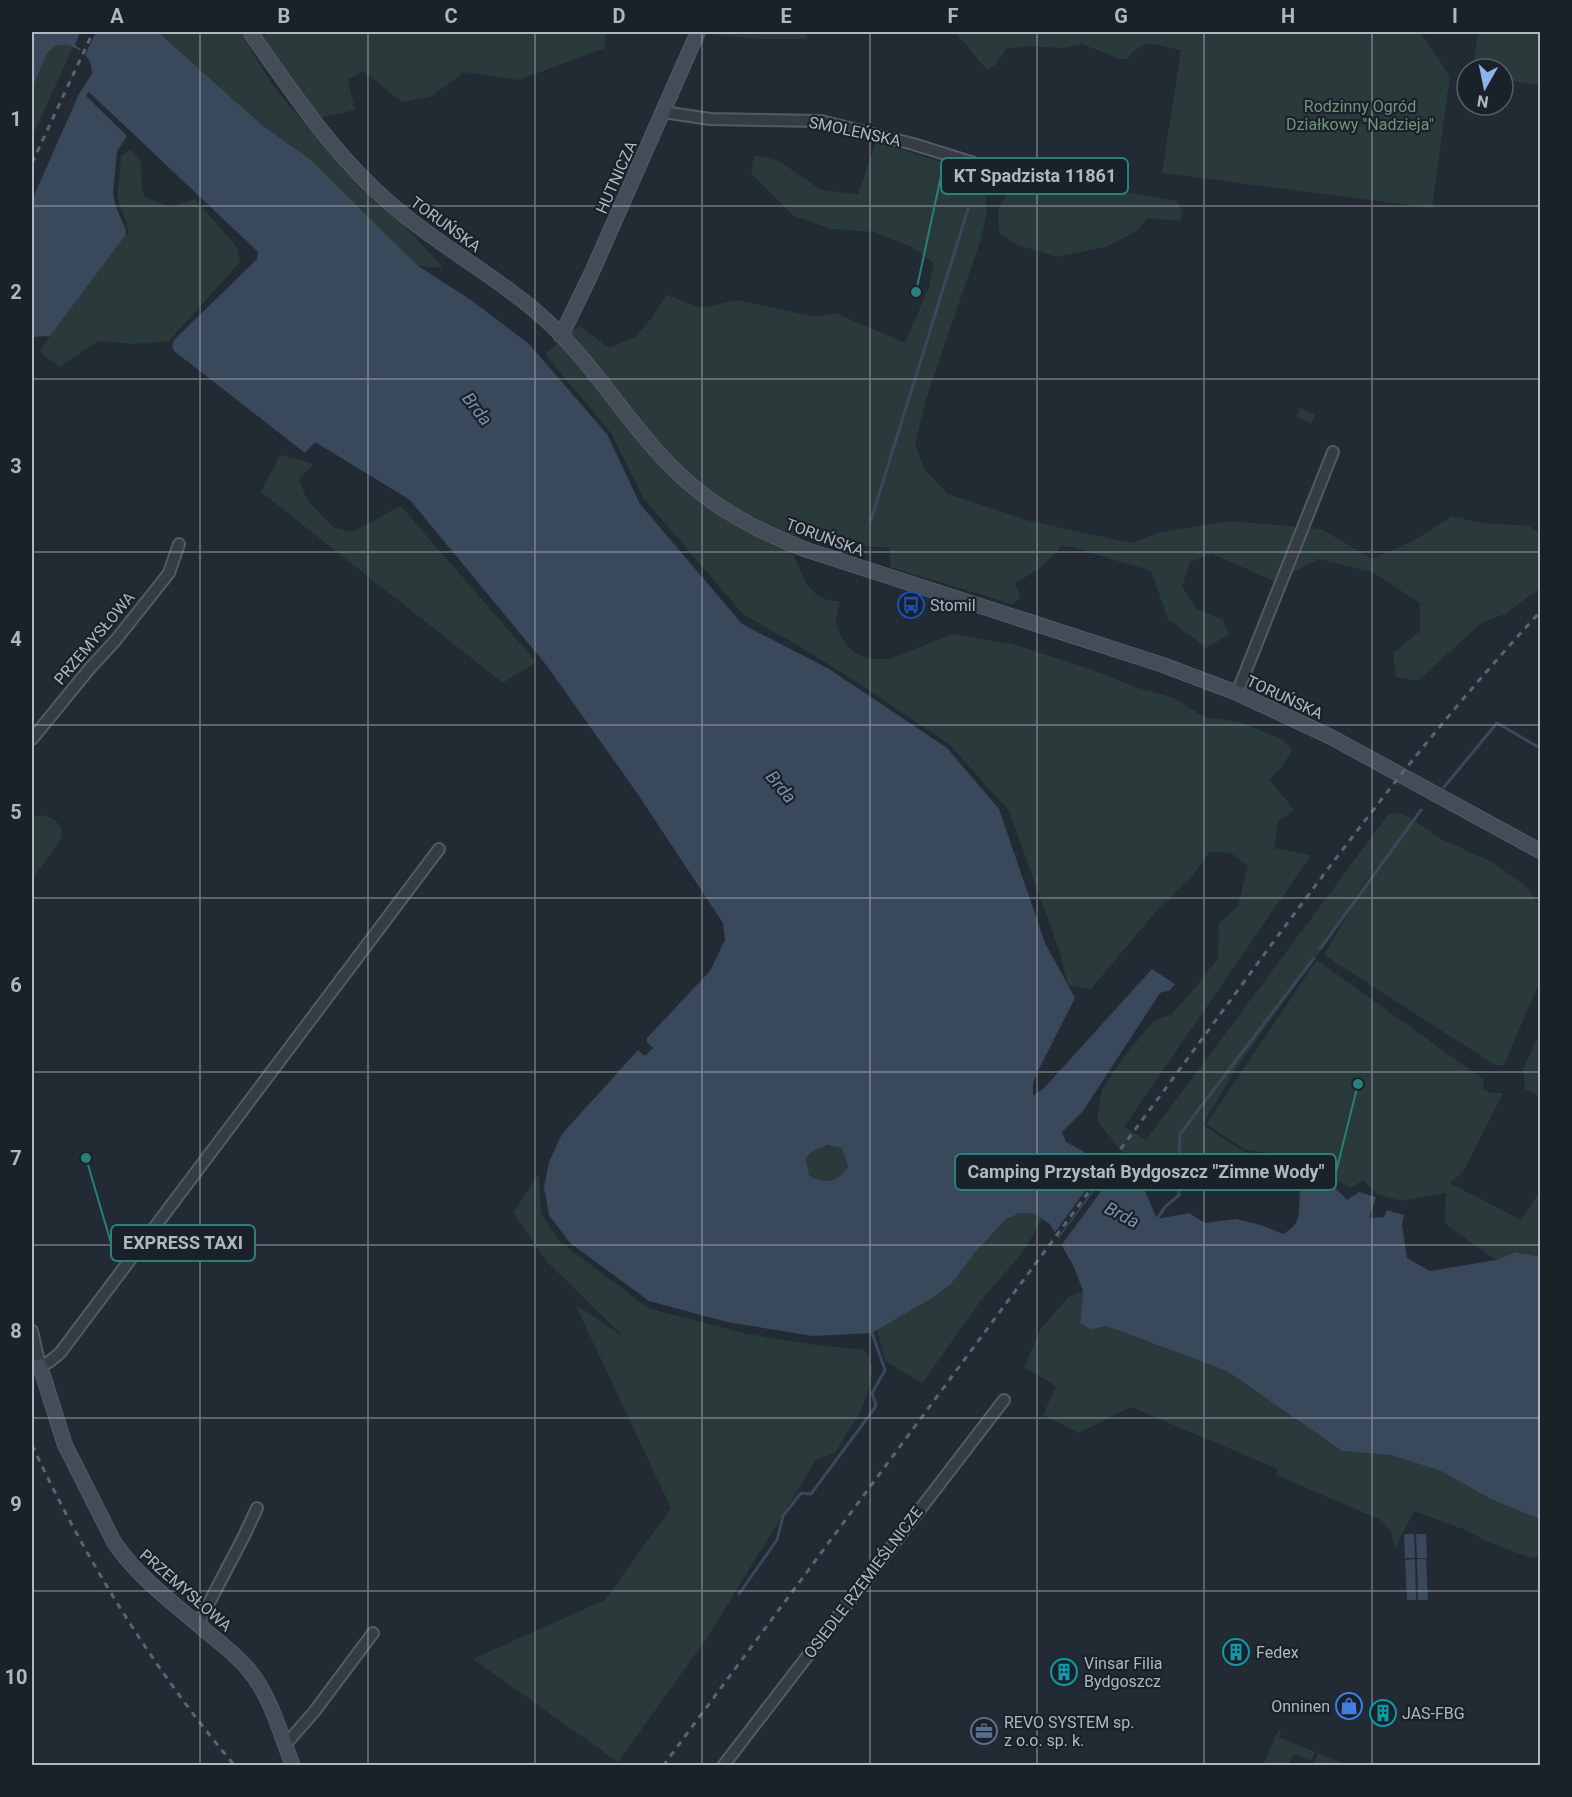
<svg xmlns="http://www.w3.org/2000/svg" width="1572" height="1797" font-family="Roboto,sans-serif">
	<rect width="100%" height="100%" fill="#222a34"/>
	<g fill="#2a3a3a">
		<path d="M 158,32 L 240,32 C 255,55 269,83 288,104 C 337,161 394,211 443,268 L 418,266 L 311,160 L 262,125 Z"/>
		<path d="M 257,32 L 606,32 L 605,48 L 519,80 L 464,72 L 432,96 L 402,102 L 363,71 L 348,80 L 355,110 L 320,118 L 291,81 Z"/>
		<path d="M 708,32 L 806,32 L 806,39 L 759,39 L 707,34 Z"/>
		<path d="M 952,32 L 1420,32 L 1450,76 L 1432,208 L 1162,173 L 1181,50 C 1158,46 1143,35 1128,59 L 1120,59 L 1082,44 L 1066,48 L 1027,46 L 1006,49 L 996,64 L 988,70 C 974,58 967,40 952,32 Z"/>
		<path d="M 1478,32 L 1540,32 L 1540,85 L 1503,80 L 1503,69 L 1473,69 Z"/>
		<path d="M 63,43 L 73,47 L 32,137 C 32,123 28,103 32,89 C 36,74 47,46 63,43 Z"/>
		<path d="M 876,142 L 952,165 L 946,181 L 985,195 L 987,211 L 981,239 L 927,396 L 915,444 L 924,469 L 948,494 L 1030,521 L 1131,543 L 1161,532 L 1230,521 L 1321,529 L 1372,559 L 1413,541 L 1452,516 L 1483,523 L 1529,526 L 1540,533 L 1540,588 L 1505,614 L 1481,623 L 1418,681 L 1396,677 L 1393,653 L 1420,631 L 1420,603 L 1374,573 L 1319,559 L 1274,581 L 1212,554 L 1190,562 L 1182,587 L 1197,609 L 1222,619 L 1229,634 L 1207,648 L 1168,619 L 1151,571 L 1075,548 L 1062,545 L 1043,566 L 1015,584 L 1021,598 L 1012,604 L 890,567 L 890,548 L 834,543 L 800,536 L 793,554 C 804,578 810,602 840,601 L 836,621 L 840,635 L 848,647 L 860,656 L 872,659 L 889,659 L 953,634 L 1016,645 L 1087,668 L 1135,687 L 1174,698 L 1204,717 L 1240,722 L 1283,740 L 1292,750 L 1283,765 L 1270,780 L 1294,810 L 1278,821 L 1274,848 L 1311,855 L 1124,1127 L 1146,1140 L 1388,815 L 1398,813 L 1409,817 L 1441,839 L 1494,863 L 1528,888 L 1540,906 L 1540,981 L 1504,1065 L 1495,1065 L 1324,955 L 1380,859 L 1316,957 L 1234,1071 L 1203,1125 L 1245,1152 L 1283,1157 L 1308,1171 L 1303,1176 L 1277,1165 L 1214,1187 L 1188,1182 L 1181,1169 L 1143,1167 L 1125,1156 L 1097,1120 L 1102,1089 L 1129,1050 L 1154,1021 L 1172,1014 L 1194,989 L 1218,958 L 1219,923 L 1238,906 L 1248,866 L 1231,853 L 1209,852 L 1192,876 L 1157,910 L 1091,989 L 1068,985 L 1059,950 L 1009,811 L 950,745 L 866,688 L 804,649 L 743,614 L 644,499 L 611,433 L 545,354 L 579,326 L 609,348 L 635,337 L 651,319 L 667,295 L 701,308 L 738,300 L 817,317 L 835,313 L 905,343 L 929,287 L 934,263 L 912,247 L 874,232 L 832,229 L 794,216 L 751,173 L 754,155 L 779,161 L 821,190 L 858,194 Z"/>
		<path d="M 130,150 L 141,161 L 142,189 L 145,197 L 170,207 L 195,199 L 237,247 L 240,262 L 169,341 L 133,344 L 98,341 L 59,367 L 39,351 L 128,232 C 127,220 121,211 118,199 C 117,193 121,165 121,156 Z"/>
		<path d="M 1040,177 L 1177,201 L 1183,213 L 1180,221 L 1147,218 L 1137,231 L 1106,247 L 1057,257 L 1017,245 L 999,233 L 998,209 L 1014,182 Z"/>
		<path d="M 1300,408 L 1315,415 L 1311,424 L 1296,417 Z"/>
		<path d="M 280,455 L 314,464 L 299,479 L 307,500 L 333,527 L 352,532 L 401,506 L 536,662 L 503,683 L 261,492 Z"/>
		<path d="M 40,815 C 53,816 67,826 60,841 L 32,879 L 32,818 Z"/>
		<path d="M 1317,960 L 1484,1080 L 1483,1089 L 1492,1093 L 1503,1093 L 1463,1172 L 1450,1183 L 1521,1220 L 1540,1191 L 1540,1257 L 1515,1252 L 1496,1260 L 1445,1224 L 1446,1193 L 1401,1201 L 1376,1194 L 1363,1180 L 1351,1188 L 1283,1155 L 1246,1150 L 1206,1124 Z"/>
		<path d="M 1540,1032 L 1540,1097 L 1525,1089 L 1523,1069 Z"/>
		<path d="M 837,1146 L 842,1148 C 845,1153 849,1160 848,1166 C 846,1180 823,1185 813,1178 C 809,1175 807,1170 807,1165 C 803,1148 824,1145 837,1146 Z"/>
		<path d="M 539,1174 L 541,1213 L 559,1241 L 648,1308 L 747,1334 L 816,1345 L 865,1350 L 873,1368 L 870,1384 L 861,1410 L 835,1453 L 816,1460 L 709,1635 L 618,1762 L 473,1659 L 605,1600 L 671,1508 L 575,1304 L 625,1338 L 547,1262 L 513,1213 Z"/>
		<path d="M 1020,1213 L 1032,1213 L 1042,1219 L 1023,1252 L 982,1299 L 922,1383 L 885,1361 L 877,1330 L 934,1297 L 951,1284 L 977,1250 L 1007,1220 Z"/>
		<path d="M 1083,1291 L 1080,1323 L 1105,1326 L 1227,1371 L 1342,1451 L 1391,1455 L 1441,1471 L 1489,1499 L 1540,1519 L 1540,1556 L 1531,1558 L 1488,1542 L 1465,1530 L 1414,1511 L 1395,1548 L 1391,1531 L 1381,1520 L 1276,1475 L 1278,1469 L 1131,1407 L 1079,1433 L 1043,1415 L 1056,1386 L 1024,1367 L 1041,1329 L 1068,1297 Z"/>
		<path d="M 1281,1729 L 1279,1737 L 1315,1752 L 1311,1761 L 1294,1754 L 1288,1765 L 1263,1765 L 1278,1731 Z"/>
		<path d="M 1318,1753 L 1347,1765 L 1313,1765 Z"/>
	</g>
	<g fill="#39485b" fill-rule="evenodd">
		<path d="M 32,32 L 158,32 L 262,125 L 311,160 L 418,266 L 471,300 L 529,344 L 607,434 L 640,504 L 742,624 L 829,669 L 947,748 L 999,809 L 1045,943 L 1075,998 L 1038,1071 L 1033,1083 L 1033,1096 L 1045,1087 L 1152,969 L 1175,984 L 1170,990 L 1160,993 L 1083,1111 L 1062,1132 L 1066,1142 L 1121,1172 L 1132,1173 L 1139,1177 L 1157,1219 L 1189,1213 L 1205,1223 L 1236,1219 L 1261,1225 L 1283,1234 C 1306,1221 1296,1209 1301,1187 C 1324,1182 1331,1181 1347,1200 L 1359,1192 L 1376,1197 L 1369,1218 L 1384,1217 L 1387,1210 L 1404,1215 L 1402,1225 L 1407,1258 L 1430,1271 L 1496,1260 L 1515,1252 L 1540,1257 L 1540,1519 L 1490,1499 L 1441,1471 L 1391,1455 L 1342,1451 L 1227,1371 L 1106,1326 L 1091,1329 L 1080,1323 L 1083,1291 L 1074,1267 L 1050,1224 L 1032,1213 L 1020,1213 L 1007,1219 L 977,1250 L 951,1284 L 934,1297 L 872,1333 L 812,1336 L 727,1322 L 649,1301 L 570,1243 L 549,1215 L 544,1187 L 549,1162 L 562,1134 L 638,1050 L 645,1056 L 653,1048 L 647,1042 L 647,1038 L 710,971 L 725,940 L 723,923 L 637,793 L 547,666 L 410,500 L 315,442 L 305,453 L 174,351 L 172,346 L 174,340 L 257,259 L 258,252 L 89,92 L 86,95 L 87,97 L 127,136 L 117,151 L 113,193 L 116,207 L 126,230 L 125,236 L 50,336 L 32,337 L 32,200 L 79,94 L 92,74 C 92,62 88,56 79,50 C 47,31 42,67 32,90 ZM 827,1145 L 842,1148 L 848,1166 C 841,1181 823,1186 809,1175 L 806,1158 L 814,1150 Z"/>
		<path d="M 1404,1534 L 1414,1534 L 1415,1558 L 1405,1558 Z"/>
		<path d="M 1416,1534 L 1426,1534 L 1427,1558 L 1417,1558 Z"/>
		<path d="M 1415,1559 L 1416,1600 L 1407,1600 L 1405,1560 Z"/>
		<path d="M 1417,1559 L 1426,1559 L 1428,1600 L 1418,1600 Z"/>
	</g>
	<g fill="#222a34">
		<path d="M 80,32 L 96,32 L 85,55 L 79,52 L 81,49 L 75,45 Z"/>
		<path d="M 1107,1161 L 1112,1164 L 1056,1240 L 1053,1235 Z"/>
		<path d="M 1114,1164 L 1119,1167 L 1060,1247 L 1056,1242 Z"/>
	</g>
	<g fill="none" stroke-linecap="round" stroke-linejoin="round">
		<g stroke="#39485b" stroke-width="3">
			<path d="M 871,520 L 968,209"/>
			<path d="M 1444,787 L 1497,723 L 1540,748"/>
			<path d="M 1320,949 L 1421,810"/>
			<path d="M 1157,1219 L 1165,1207 L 1179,1195 L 1178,1179 L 1180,1134 L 1314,958"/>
			<path d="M 739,1594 L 777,1540 L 783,1516 L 801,1493 L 811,1494 L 874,1409 L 876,1405 L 872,1393 L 885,1370 L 872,1333"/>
		</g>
		<defs>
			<g id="street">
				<path d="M 663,112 L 710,119 L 821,121 L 913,144 L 974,163"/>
				<path d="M 1237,693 L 1333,452"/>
				<path d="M 32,739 L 90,668 L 115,641 L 169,573 L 179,544"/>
				<path d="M 32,1331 L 40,1366 L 49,1362 L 60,1353 L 439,849"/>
				<path d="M 198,1624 L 244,1536 L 257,1508"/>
				<path d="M 285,1745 L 314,1712 L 373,1633"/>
				<path d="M 723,1766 L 1004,1400"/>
			</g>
			<g id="secondary">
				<path d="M 250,32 C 295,97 341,165 404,215 C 451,253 505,282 549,323 C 598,369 631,429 680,475 C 717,510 760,532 807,550 L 1163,665 L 1237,693 L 1331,737 L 1540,851"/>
				<path d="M 561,336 L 592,272 L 698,32"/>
				<path d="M 32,1368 L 40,1366 L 65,1445 L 114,1542 C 138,1578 175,1604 207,1632 C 222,1644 236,1655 248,1669 C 271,1696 280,1733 293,1766"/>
			</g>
		</defs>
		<use href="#street" stroke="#535a62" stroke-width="14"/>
		<use href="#secondary" stroke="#535a62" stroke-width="16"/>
		<use href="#street" stroke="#353c45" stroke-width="10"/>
		<use href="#secondary" stroke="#444c57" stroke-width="14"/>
		<g stroke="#5c636e" stroke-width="3" stroke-dasharray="6 6" stroke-linecap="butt">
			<path d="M 32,163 L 93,32"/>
			<path d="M 32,1445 C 85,1559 153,1669 235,1766"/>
			<path d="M 663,1766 C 827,1545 990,1325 1154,1104 C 1278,937 1398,765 1540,612"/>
		</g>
	</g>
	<path fill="none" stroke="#b0b7c1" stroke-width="1.5" stroke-opacity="0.55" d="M 200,32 L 200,1766M 368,32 L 368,1766M 535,32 L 535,1766M 702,32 L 702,1766M 870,32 L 870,1766M 1037,32 L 1037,1766M 1204,32 L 1204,1766M 1372,32 L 1372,1766M 32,206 L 1540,206M 32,379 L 1540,379M 32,552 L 1540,552M 32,725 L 1540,725M 32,898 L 1540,898M 32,1072 L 1540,1072M 32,1245 L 1540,1245M 32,1418 L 1540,1418M 32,1591 L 1540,1591"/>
	<defs>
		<symbol id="bus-ring" viewBox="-11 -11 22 22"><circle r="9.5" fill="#1b2129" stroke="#1a4fb4" stroke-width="1.5"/><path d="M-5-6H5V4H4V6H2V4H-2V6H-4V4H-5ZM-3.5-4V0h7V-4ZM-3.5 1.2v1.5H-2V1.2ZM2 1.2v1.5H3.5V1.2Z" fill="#1a4fb4"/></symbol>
		<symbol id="building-ring" viewBox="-11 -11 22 22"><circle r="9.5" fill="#1b2129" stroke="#0f9aa8" stroke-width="1.5"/><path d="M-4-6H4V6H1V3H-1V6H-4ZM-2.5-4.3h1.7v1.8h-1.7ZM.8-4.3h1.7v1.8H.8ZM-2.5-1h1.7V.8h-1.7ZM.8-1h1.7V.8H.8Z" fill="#0f9aa8"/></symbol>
		<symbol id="shop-ring" viewBox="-11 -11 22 22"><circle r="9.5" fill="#1b2129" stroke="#3f7fe0" stroke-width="1.5"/><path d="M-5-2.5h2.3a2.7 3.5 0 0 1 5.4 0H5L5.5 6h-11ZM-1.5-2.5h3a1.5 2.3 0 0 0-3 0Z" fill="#3f7fe0"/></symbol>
		<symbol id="office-ring" viewBox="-11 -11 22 22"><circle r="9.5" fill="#1b2129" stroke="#5c6f8a" stroke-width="1.5"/><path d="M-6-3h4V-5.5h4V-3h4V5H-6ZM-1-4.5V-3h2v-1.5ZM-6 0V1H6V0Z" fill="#5c6f8a"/></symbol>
	</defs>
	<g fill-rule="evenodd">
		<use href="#bus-ring" x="896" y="590" width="30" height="30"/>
		<use href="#building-ring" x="1221" y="1637" width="30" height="30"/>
		<use href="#building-ring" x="1049" y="1657" width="30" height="30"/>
		<use href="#shop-ring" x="1334" y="1691" width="30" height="30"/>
		<use href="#building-ring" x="1368" y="1698" width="30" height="30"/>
		<use href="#office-ring" x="969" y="1716" width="30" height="30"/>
	</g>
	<g text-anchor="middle" stroke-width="4.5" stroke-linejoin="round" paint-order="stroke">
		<g font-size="16" fill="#729479" stroke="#1b2129">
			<text x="1360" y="112">Rodzinny Ogród<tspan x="1360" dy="18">Działkowy "Nadzieja"</tspan></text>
		</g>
		<g font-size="16" fill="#b0b7c1" stroke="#1b2129">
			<text transform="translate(855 131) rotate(12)" y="6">SMOLEŃSKA</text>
			<text transform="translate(616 177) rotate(-66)" y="6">HUTNICZA</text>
			<text transform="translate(446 224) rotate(36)" y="6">TORUŃSKA</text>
			<text transform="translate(825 537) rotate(20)" y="6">TORUŃSKA</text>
			<text transform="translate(94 638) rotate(-50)" y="6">PRZEMYSŁOWA</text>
			<text transform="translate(1285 697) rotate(25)" y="6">TORUŃSKA</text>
			<text transform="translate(863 1582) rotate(-53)" y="6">OSIEDLE RZEMIEŚLNICZE</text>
			<text transform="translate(186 1590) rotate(41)" y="6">PRZEMYSŁOWA</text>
		</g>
		<g font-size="16" fill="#b0b7c1" stroke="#1b2129" text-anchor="start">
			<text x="930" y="611">Stomil</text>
			<text x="1256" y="1658">Fedex</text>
			<text x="1084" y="1669">Vinsar Filia<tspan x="1084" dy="18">Bydgoszcz</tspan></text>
			<text x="1330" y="1712" text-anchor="end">Onninen</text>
			<text x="1402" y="1719">JAS-FBG</text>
			<text x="1004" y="1728">REVO SYSTEM sp.<tspan x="1004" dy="18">z o.o. sp. k.</tspan></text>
		</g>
		<g font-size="18" font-style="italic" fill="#7c8ea6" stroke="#1b2129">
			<text transform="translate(477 409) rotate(52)" y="6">Brda</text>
			<text transform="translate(781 787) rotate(50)" y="6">Brda</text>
			<text transform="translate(1122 1215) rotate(27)" y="6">Brda</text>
		</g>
	</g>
	<path fill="none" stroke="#27807a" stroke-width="2" d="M916 292L941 176M1358 1084L1336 1172M86 1158L111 1243"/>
	<g fill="#27807a" stroke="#1b2129" stroke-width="2">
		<circle cx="916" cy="292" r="6"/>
		<circle cx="1358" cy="1084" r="6"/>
		<circle cx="86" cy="1158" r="6"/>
	</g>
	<g fill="#1b2129" stroke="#27807a" stroke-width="2">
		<rect x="941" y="158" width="187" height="36" rx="6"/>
		<rect x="955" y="1154" width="381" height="36" rx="6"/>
		<rect x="111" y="1225" width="144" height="36" rx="6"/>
	</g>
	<g font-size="18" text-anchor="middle" font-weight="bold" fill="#b0b7c1">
		<text x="1035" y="182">KT Spadzista 11861</text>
		<text x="1146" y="1178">Camping Przystań Bydgoszcz "Zimne Wody"</text>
		<text x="183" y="1249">EXPRESS TAXI</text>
	</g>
	<rect width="1572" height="1797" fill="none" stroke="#1b2129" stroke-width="66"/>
	<g transform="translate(1485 87) rotate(189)"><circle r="28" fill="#1b2129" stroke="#575d66" stroke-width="1.5"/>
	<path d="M0-4.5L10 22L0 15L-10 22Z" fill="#8db3e9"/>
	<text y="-9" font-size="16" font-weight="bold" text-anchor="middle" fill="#b0b7c1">N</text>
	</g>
	<rect x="33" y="33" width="1506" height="1731" fill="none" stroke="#b0b7c1" stroke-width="2"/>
	<g font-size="20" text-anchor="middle" font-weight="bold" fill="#b0b7c1">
		<text x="117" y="23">A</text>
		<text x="284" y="23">B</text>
		<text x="451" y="23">C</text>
		<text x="619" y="23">D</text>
		<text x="786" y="23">E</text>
		<text x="953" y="23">F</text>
		<text x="1121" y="23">G</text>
		<text x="1288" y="23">H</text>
		<text x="1455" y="23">I</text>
		<text x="16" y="126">1</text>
		<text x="16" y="299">2</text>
		<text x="16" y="473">3</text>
		<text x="16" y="646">4</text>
		<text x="16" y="819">5</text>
		<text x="16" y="992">6</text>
		<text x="16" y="1165">7</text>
		<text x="16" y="1338">8</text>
		<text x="16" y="1511">9</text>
		<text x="16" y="1684">10</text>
	</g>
</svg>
